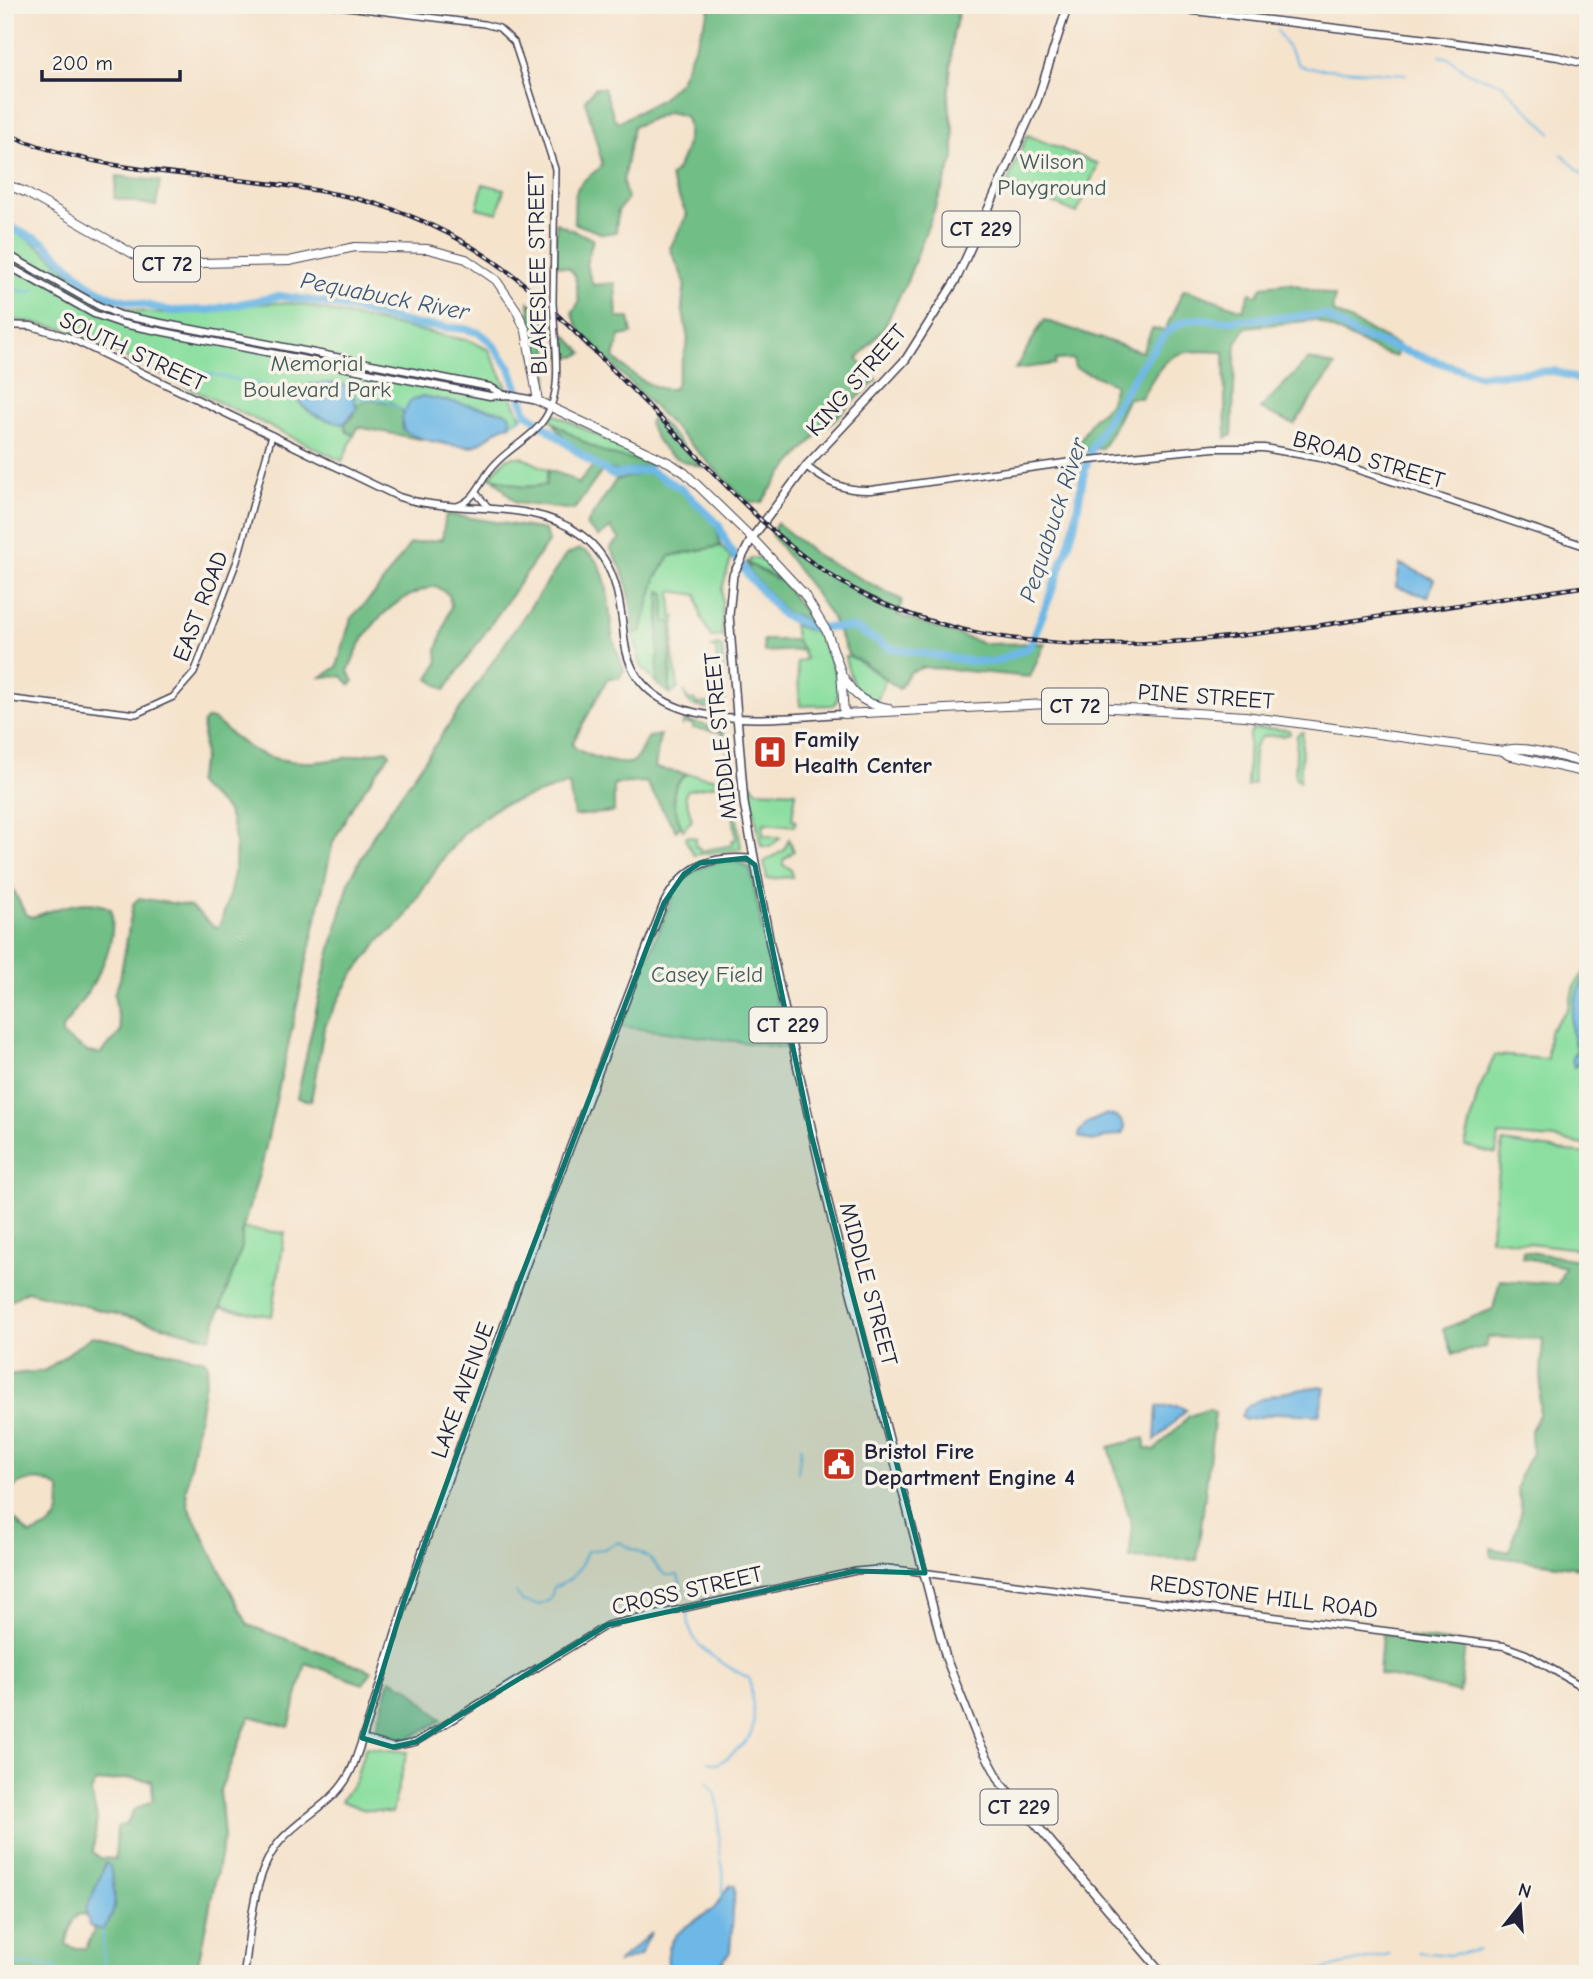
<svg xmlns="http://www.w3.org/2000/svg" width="1593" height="1979" font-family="'Comic Neue',sans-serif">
	<rect width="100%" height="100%" fill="#f7f3e8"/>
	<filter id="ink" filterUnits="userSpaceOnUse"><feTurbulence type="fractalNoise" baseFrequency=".0143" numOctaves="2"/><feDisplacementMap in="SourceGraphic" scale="14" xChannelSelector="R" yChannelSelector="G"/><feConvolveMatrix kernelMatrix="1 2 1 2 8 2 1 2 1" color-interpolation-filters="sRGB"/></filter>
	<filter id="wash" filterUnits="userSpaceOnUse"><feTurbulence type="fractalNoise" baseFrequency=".00686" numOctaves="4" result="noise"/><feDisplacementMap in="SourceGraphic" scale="28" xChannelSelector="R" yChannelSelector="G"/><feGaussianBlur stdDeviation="1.57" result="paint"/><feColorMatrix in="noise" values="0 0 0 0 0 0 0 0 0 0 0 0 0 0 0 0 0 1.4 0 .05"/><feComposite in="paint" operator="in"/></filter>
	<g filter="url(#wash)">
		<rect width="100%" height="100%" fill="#f5e3cc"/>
		<g fill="#8cdfa0" stroke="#57806e" stroke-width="2">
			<path d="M 1027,135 L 1098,164 L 1077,213 L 1007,184 Z"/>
			<path d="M 483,184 L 504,189 L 498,213 L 477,208 Z"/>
			<path d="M 12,231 C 58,251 73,289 120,306 C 176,326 227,301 283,303 C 304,303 326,311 346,315 C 388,324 429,333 471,341 L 489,350 L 521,417 C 513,425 509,423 500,427 C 488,431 482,443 470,447 L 358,427 L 342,461 L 66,329 L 5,318 L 5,273 L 8,271 L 5,269 L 5,233 Z"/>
			<path d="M 554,414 L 655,464 C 617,463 583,443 553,422 L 550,418 Z"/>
			<path d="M 512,457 L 522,457 L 548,470 L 546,485 L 523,487 L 489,477 L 506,459 Z"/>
			<path d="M 721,546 L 731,559 L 722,589 L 722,636 L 711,637 L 701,617 L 697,595 L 671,591 L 672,618 L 675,617 L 673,654 L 678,688 L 670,695 L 672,623 L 665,621 L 660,592 L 657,684 L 641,666 L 633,633 L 641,632 L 656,578 L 670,556 Z"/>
			<path d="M 752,558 L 760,558 L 781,581 L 747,563 Z"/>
			<path d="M 793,625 L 819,634 C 827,651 846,690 834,705 L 800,706 L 797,662 L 806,659 L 796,640 Z"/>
			<path d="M 717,645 L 722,647 L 724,703 L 714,709 C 700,708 686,707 684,691 L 687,699 L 695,700 L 696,704 L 714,703 L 715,699 L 719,698 L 716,648 L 712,647 Z"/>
			<path d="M 851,656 L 885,679 L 877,701 C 854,696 850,678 845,657 Z"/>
			<path d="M 684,720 L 723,730 L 731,764 L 727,767 L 721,767 L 726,767 L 728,748 L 724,747 L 721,732 L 693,728 L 693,724 L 683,723 L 682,727 Z"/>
			<path d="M 1260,728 L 1289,730 L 1290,734 C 1282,737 1275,735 1266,736 C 1249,738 1254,770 1254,783 L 1247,786 L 1249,737 L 1252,730 Z"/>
			<path d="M 1301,732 L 1303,732 L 1300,781 L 1295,777 L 1297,735 Z"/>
			<path d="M 687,774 L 720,779 L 721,775 L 732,777 L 741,849 L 694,855 L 685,839 L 687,836 L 696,838 L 695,847 L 699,847 L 700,851 L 733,845 L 732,841 L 736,839 L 733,810 L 726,787 L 722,787 L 721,784 L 688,790 L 685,795 L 692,820 L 683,830 C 673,809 666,789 687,774 Z"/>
			<path d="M 749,780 L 756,790 L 796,792 L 792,819 L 796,820 L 795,826 L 764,823 L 763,835 L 780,838 L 770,847 L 761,846 Z"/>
			<path d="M 789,839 L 794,851 L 783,860 L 783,865 L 791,869 L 792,877 L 767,879 L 764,862 L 784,850 Z"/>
			<path d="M 716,862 L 739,863 L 750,869 L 786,1048 L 620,1026 L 677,887 L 691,872 Z"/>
			<path d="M 1588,967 L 1588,1146 L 1556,1139 L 1499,1135 L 1496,1154 L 1465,1146 L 1478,1092 L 1495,1055 L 1547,1059 L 1549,1032 L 1568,1008 L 1575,985 Z"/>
			<path d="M 1503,1142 L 1588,1154 L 1588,1230 L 1585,1250 L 1490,1238 Z"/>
			<path d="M 5,1205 L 285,1233 L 272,1316 L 5,1272 Z"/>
			<path d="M 365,1747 L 407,1752 L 392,1813 L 362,1809 L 341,1801 L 356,1779 Z"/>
			<path d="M 209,1963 L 238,1968 L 237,1974 L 206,1974 Z"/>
		</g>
		<g fill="#71be86" stroke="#4a7060" stroke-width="2" fill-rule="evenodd">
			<path d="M 707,5 L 960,5 L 953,36 L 948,101 L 954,133 L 954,158 L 907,281 L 883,329 L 857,359 L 877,380 L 816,436 L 780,476 L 762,502 L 752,503 L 743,498 L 581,333 L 572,313 L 579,302 L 575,275 L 569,268 L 556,265 L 556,223 L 593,239 L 586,265 L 593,285 L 615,283 L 617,318 L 629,318 L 632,334 L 620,336 L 614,358 C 627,371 655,394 675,388 L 688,340 L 682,306 L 685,283 L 670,248 L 687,215 L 670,178 C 682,166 694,133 685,116 L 668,112 L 633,127 L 623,182 L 627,199 L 618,211 L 616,232 L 603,234 L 574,223 C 575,186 572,189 601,167 L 602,162 L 585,100 L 595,88 L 604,88 L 615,120 L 619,122 L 660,100 L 680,81 L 709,12 Z"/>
			<path d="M 117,176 L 160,181 L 156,206 L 114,198 Z"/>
			<path d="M 1289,283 L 1335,296 L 1332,311 L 1398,345 L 1396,357 L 1378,351 L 1315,320 L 1246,327 L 1236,343 L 1232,435 L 1226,438 L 1224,352 C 1170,349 1168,353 1141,398 L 1128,398 C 1118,416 1114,432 1102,448 L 1072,452 L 1094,418 L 1109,404 L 1115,384 L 1075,368 L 1073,359 L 1056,360 L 1055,364 L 1015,369 L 1044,320 L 1142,352 L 1152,329 L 1165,330 L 1184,289 L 1243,310 L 1250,293 L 1257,295 L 1263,286 Z"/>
			<path d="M 529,302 L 548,318 L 548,385 L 543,383 L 542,372 L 535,367 Z"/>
			<path d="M 565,334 L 583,353 L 575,357 L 561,357 Z"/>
			<path d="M 1309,359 L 1335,366 L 1294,424 L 1260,409 Z"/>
			<path d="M 369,400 L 390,402 L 404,412 L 403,430 L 424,440 L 358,427 L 354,435 L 347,432 L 344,424 L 354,416 L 357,404 Z"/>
			<path d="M 654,415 L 703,467 C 673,460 659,452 649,423 Z"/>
			<path d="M 553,422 C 571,434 591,448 612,455 C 625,459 639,459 651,464 L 650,467 C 639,466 628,472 618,471 C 594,469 564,441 553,422 Z"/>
			<path d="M 593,466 L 602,471 L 574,510 L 516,503 L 493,478 L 523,487 L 546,485 L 548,470 L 569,477 L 578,484 Z"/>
			<path d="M 645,473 C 664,475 705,507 715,525 C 718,530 719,540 721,546 L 670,556 L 656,578 L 641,632 L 633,633 C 632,601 628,575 610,548 L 620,539 L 610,528 L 599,537 L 586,525 L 616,480 Z"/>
			<path d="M 446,514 L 545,530 L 548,542 L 445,690 L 429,679 L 438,663 L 437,650 L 451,605 L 449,595 L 436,586 C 390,597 363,629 348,672 L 354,681 L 350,685 L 342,676 L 321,677 L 337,667 L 351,618 L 375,593 L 410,544 L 442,539 Z"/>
			<path d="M 777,523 L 819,557 L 902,600 L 898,615 L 986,644 L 1045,643 L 1030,677 L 924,667 L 910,672 L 899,689 L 865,663 L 849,656 L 832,618 L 815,593 L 771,534 Z"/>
			<path d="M 579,549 C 611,557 608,608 612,633 C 614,646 619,658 624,670 L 619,678 L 608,678 L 572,744 C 576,754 626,769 634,761 C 641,755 642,744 649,737 L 660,735 L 655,768 L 687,774 C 666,789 674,804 681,826 L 676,831 L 646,782 L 614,784 L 614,812 L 574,816 L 569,784 L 499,806 L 466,831 L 444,857 L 402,922 L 382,938 L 352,976 L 333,1010 L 324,1028 L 311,1101 L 297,1098 L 323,978 L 350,879 L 375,832 L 566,555 Z"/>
			<path d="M 747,563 L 781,581 L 813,623 L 785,612 L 751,573 Z"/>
			<path d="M 660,591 L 665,593 L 665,621 L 672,622 L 669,693 L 657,684 Z"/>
			<path d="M 763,640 L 796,640 L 803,650 L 764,652 Z"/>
			<path d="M 206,719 L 213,719 C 227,730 242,745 257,752 C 298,772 346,757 387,750 L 390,754 L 355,802 L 333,842 L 262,1164 L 242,1231 L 242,1247 L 210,1338 L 27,1291 L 5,1304 L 5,857 L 12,887 L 26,915 L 33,917 C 57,908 88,896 111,909 C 120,953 86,995 62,1029 L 62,1035 L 88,1052 L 100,1054 L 121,1032 L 114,994 L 120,979 L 133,904 L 139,898 L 190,906 L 216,928 L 220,925 C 231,892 245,847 227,812 C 221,801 204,794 196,782 L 204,757 L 203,723 Z"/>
			<path d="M 1523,1251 L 1579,1260 L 1588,1256 L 1588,1569 L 1491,1556 L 1491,1548 L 1509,1552 L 1522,1510 L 1517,1489 L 1520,1475 L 1532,1453 L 1531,1430 L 1539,1415 L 1543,1339 L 1488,1337 L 1486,1347 L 1453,1354 L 1443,1329 L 1493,1309 L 1500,1280 L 1558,1284 L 1565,1267 L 1522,1257 Z"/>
			<path d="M 92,1336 L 205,1360 L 208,1365 L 186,1490 L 188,1506 L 248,1625 L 372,1671 L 363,1684 L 306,1663 L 289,1727 L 250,1716 L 220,1790 L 224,1837 L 196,1974 L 5,1974 L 5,1510 L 30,1535 C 59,1523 60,1521 60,1490 C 43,1474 10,1477 5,1504 L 5,1375 L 44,1371 ZM 130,1778 L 152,1781 L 153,1800 L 133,1811 L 127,1824 L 117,1827 L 115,1859 L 100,1858 L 93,1852 L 97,1819 L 91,1792 L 95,1783 ZM 79,1914 L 86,1915 L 94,1931 L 86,1948 L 73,1948 L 66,1944 L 73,1920 Z"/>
			<path d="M 1209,1409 L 1215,1413 L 1197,1560 L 1130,1558 L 1132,1526 L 1109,1447 L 1145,1438 L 1145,1448 L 1155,1450 L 1189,1416 Z"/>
			<path d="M 1382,1634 L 1465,1644 L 1460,1693 L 1379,1674 Z"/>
			<path d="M 390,1679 L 409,1688 L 442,1720 L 406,1740 L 376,1730 Z"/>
		</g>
		<g fill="#6db8e6" stroke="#486d90" stroke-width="2">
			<path d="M 310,384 L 334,383 L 351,387 L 357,409 L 344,424 C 326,421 298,411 295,392 Z"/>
			<path d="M 422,396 L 504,412 L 510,415 L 511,425 C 495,427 492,437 478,444 C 465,451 415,439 403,430 L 402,418 L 410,401 Z"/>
			<path d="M 1400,564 L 1434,579 L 1428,597 L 1396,587 Z"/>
			<path d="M 1588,971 L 1588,1054 L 1574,1067 L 1572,1058 L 1577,1050 C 1565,1025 1574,994 1588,971 Z"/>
			<path d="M 1107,1114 L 1119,1118 L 1125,1127 L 1122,1134 L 1092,1141 L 1079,1137 L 1079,1132 L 1087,1123 Z"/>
			<path d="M 1321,1386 L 1325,1388 L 1319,1415 L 1279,1413 L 1245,1420 L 1241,1417 C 1245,1395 1301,1390 1321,1386 Z"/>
			<path d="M 1179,1406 L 1186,1410 L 1155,1441 L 1157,1407 Z"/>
			<path d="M 106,1863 L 110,1866 C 114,1892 121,1906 103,1930 L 89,1926 L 86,1910 Z"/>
			<path d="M 732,1885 L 735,1886 L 730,1952 L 713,1974 L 676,1974 L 669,1970 C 661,1936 689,1924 712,1910 C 722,1904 721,1890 732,1885 Z"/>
			<path d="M 651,1933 L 640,1955 L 618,1963 L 619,1961 Z"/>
		</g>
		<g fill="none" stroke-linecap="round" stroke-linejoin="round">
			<g stroke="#6db8e6" stroke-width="2">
				<path d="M 1253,5 L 1257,12"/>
				<path d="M 1277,31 L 1299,65 L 1307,68 L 1406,74"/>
				<path d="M 1440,56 L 1449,58 L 1468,73 L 1502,84 L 1551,133"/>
				<path d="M 1562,154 L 1588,180"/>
				<path d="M 52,270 L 64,262"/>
				<path d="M 5,289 L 31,292 L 36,288"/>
				<path d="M 192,370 L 295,392"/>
				<path d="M 356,398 L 385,400 L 406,412"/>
				<path d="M 512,423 L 528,414"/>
				<path d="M 798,1472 L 801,1447"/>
				<path d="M 516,1592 L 522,1601 L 539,1605 L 550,1600 L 554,1587 C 573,1582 581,1568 587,1551 L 604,1549 L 619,1542 L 648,1557 L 665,1575 L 678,1575 L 684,1596"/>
				<path d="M 688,1612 C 686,1649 723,1663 750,1679 C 754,1728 764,1733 718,1764 L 709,1762"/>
				<path d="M 707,1782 C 724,1798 717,1820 719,1840 C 720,1865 726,1868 722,1896"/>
				<path d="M 5,1922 L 12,1925 L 13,1963 C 30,1967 50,1960 65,1974"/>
				<path d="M 103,1930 L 104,1974"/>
				<path d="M 1419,1952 L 1449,1955 L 1479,1950"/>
				<path d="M 1302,1974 L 1389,1954"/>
			</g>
			<path stroke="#6db8e6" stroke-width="8" d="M 5,225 L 44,243 L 88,284 L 111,297 L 171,311 L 210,310 L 280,296 L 326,303 L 417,325 L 465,329 L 480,333 L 491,342 L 510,368 L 526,412 L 591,462 L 613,475 L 649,470 L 682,489 L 718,524 L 728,546 L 748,575 L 783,615 L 811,627 L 854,628 L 890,648 L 969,661 L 994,662 L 1030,647 C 1045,607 1063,567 1074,526 C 1080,500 1081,474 1092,449 C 1102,425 1153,344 1171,329 C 1185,318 1200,317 1216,321 L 1324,315 L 1356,335 L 1478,375 L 1554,371 L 1588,383"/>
		</g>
	</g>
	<g filter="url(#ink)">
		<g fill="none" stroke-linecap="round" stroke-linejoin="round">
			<defs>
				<g id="tertiary">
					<path d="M 331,5 L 484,24 L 499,28 L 514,42 L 555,169 L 553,303"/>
					<path d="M 477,494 L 489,508"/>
					<path d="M 457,506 C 478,499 480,479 495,464 C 507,451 523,442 536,429 C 566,400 555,355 554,317"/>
					<path d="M 5,698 L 136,714 L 173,697 L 194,673 L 237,561 L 272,435"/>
					<path d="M 362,1738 L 393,1747 L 416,1742 L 607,1625 L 856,1571 L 888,1568 L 925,1573"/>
				</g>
				<g id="secondary">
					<path d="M 1144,5 L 1436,40 L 1558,57 L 1588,65"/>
					<path d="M 5,253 L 99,306 L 120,315 L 490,387 L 504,395"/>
					<path d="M 5,264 L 94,314 L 123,324 L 490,396 L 508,395 L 538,401"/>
					<path d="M 5,325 L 31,326 L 68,337 L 399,497 C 457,516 529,497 580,534 C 615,559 620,597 624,637 C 634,741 774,717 844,714"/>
					<path d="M 806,466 C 827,483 844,491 871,490 L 1079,461 L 1214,448 L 1264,448 L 1326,459 L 1588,547"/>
					<path d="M 925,1573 L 1504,1646 L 1526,1654 L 1588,1690"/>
					<path d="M 244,1974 C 251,1931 251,1874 281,1840 C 305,1813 339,1802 353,1766 C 379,1695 397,1621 423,1549 C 500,1333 580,1117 664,903 C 684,865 712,854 754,859"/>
				</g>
				<path id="primary" d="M 1068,5 L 1037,101 L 956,280 L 906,359 L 806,466 L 752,538 L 733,575 L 729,615 L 744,803 L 770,944 L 832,1220 L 946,1658 L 979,1742 L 1001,1783 L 1163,1974"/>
				<g id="trunk">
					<path d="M 5,184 L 25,192 L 135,255 L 161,264 L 289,261 L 355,247 L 428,249 L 466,259 L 496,280 L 516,309 L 526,331 L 538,401 L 670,463 L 685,473 L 752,538 L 804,594 L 827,632 L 841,672 L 844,714 L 1047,704 L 1245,716 L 1503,751 C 1521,743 1568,759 1588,764"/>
					<path d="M 844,678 C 855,698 866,704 888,708"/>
					<path d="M 1503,751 L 1508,755 L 1588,773"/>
				</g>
			</defs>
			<use href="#tertiary" stroke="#423f51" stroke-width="8"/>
			<use href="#secondary" stroke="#423f51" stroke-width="9"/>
			<use href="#primary" stroke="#423f51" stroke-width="10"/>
			<use href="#trunk" stroke="#423f51" stroke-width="10"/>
			<use href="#tertiary" stroke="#fff" stroke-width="5"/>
			<use href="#secondary" stroke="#fff" stroke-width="6"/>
			<use href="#primary" stroke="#fff" stroke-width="7"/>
			<use href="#trunk" stroke="#fff" stroke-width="8"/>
			<defs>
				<path id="rail" d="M 5,133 C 119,183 236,170 354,198 C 419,213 481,247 531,290 C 588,343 642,399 696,455 C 734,493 770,533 814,564 C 969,676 1180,646 1357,620 C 1434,608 1511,597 1588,586"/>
			</defs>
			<use href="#rail" stroke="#22223b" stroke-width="4.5"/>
			<use href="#rail" stroke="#f7f3e8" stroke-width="2" stroke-dasharray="5" stroke-linecap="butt"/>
			<defs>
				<path id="tertiary-bridge" d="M 553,303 L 554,317"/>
			</defs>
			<use href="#tertiary-bridge" stroke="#423f51" stroke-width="8" stroke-linecap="butt"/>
			<use href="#tertiary-bridge" stroke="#fff" stroke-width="5"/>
		</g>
	</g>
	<path fill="#0f766e" fill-opacity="0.2" stroke="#0f766e" stroke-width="5" stroke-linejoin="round" d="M 746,858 L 755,865 L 811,1134 L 925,1573 L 856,1571 L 607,1625 L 416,1742 L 393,1747 L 362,1738 L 403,1604 L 520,1280 L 664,903 L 684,874 L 700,863 Z"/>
	<defs>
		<symbol id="hospital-square" viewBox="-11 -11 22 22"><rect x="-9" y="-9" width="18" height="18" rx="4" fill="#c8321e" stroke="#f7f3e8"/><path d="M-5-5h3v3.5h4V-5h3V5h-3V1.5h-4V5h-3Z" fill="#fff"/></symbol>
		<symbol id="civic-square" viewBox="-11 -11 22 22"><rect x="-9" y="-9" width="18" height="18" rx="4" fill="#c8321e" stroke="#f7f3e8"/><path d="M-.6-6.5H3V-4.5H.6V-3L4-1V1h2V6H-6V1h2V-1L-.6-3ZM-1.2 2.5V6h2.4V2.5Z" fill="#fff"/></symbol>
	</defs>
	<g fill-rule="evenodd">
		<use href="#hospital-square" x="751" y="733" width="38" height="38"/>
		<use href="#civic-square" x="820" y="1445" width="38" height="38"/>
	</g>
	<g text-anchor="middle" stroke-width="7" stroke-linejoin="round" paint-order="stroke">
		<g fill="#f7f3e8" stroke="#62616f" stroke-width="2">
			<rect x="942.5" y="211.5" width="77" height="35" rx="5"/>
			<rect x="134" y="246.5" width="66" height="35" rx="5"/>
			<rect x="1042" y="688.5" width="66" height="35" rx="5"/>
			<rect x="749.5" y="1007.5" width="77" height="35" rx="5"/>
			<rect x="980.5" y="1789.5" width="77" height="35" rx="5"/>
		</g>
		<g font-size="21" font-weight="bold" fill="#22223b">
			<text x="981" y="236">CT 229</text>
			<text x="167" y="271">CT 72</text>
			<text x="1075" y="713">CT 72</text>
			<text x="788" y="1032">CT 229</text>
			<text x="1019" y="1814">CT 229</text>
		</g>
		<g font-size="23" fill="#425b59" stroke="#f7f3e8">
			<text x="1052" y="169">Wilson<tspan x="1052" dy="26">Playground</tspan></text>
			<text x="317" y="371">Memorial<tspan x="317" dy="26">Boulevard Park</tspan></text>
			<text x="707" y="982">Casey Field</text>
		</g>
		<g font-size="23" fill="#22223b" stroke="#f7f3e8">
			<text transform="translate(537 273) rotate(-91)" y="8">BLAKESLEE STREET</text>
			<text transform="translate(133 351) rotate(25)" y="8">SOUTH STREET</text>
			<text transform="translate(856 380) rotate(-49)" y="8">KING STREET</text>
			<text transform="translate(1369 459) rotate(16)" y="8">BROAD STREET</text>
			<text transform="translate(200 606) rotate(-69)" y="8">EAST ROAD</text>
			<text transform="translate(1206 696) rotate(4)" y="8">PINE STREET</text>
			<text transform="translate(720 736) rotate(-96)" y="8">MIDDLE STREET</text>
			<text transform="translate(869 1284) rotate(75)" y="8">MIDDLE STREET</text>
			<text transform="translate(462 1390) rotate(-70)" y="8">LAKE AVENUE</text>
			<text transform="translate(687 1590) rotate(-13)" y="8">CROSS STREET</text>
			<text transform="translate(1264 1596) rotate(7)" y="8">REDSTONE HILL ROAD</text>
		</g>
		<g font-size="23" font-weight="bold" fill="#22223b" stroke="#f7f3e8" text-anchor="start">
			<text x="794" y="747">Family<tspan x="794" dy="26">Health Center</tspan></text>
			<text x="864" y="1459">Bristol Fire<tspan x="864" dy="26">Department Engine 4</tspan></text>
		</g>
		<g font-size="24" font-style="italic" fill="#3c5677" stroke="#f7f3e8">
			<text transform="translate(385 296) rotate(11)" y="8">Pequabuck River</text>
			<text transform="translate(1053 520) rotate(-72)" y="8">Pequabuck River</text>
		</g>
	</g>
	<rect width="1593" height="1979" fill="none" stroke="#f7f3e8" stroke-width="28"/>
	<g transform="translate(1520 1906) rotate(17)" stroke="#f7f3e8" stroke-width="5" paint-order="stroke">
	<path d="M0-5L12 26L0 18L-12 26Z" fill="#22223b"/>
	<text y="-10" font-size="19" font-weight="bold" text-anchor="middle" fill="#22223b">N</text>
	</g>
	<path d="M42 70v10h138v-10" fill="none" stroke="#22223b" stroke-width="3.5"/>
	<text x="52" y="70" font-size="21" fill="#22223b" stroke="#f7f3e8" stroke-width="5" paint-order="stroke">200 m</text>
</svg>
